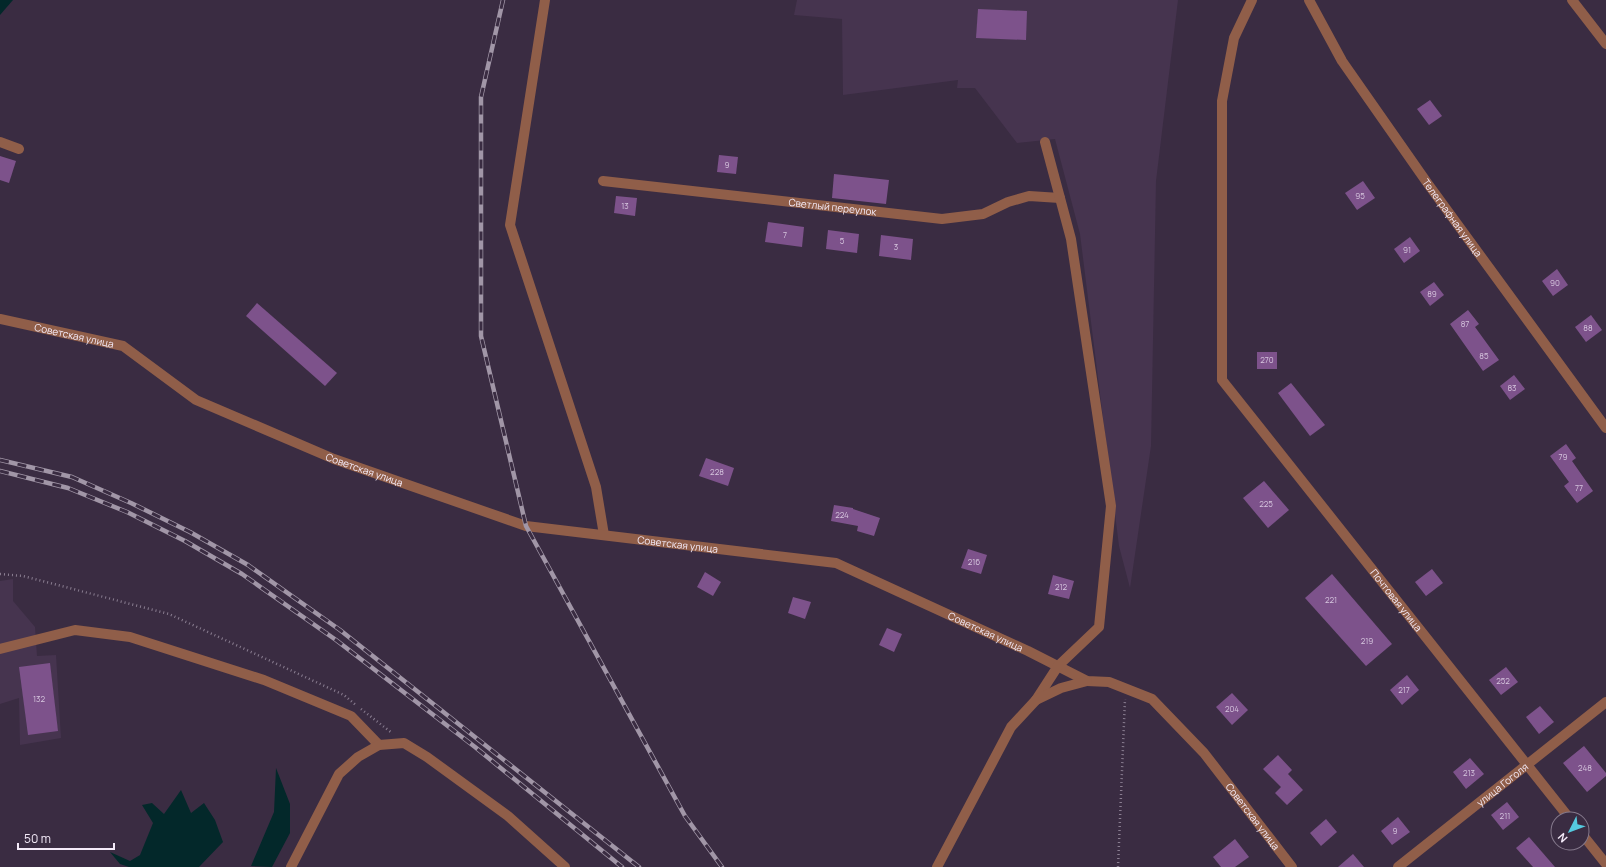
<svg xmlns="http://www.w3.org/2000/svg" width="1606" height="867" font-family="Manrope,sans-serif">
	<rect width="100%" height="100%" fill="#3a2c42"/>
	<g fill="#46344f">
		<path d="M 797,0 L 1178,0 L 1156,181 L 1151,446 L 1130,588 L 1119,546 L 1080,234 L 1055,139 L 1017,143 L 975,88 L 957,88 L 958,80 L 843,95 L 842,19 L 794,15 Z"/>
		<path d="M 13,579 L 13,601 L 35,627 L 37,656 L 56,655 L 61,738 L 20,745 L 19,698 L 0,704 L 0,581 Z"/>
	</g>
	<g fill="#03282a">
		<path d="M 0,0 L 13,0 L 0,15 Z"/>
		<path d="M 276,768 L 290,804 L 290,833 L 272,867 L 251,866 L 274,812 Z"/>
		<path d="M 181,790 L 191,813 L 204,803 L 215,820 L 223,842 L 199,867 L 129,867 L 120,864 L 110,852 L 130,861 L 140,855 L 153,823 L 142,805 L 152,803 L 164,814 Z"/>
	</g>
	<g fill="#7d528b">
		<path d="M 978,9 L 1027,11 L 1026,40 L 976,38 Z"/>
		<path d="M 1430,100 L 1442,116 L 1429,125 L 1417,109 Z"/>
		<path d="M 719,155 L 738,157 L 736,174 L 717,172 Z"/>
		<path d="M 0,156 L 16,161 L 9,183 L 0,180 Z"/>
		<path d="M 834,174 L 889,180 L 886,204 L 832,198 Z"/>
		<path d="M 1363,181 L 1375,198 L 1357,210 L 1345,193 Z"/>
		<path d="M 616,196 L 637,198 L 635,216 L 614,213 Z"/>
		<path d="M 768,222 L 804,227 L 802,247 L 765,242 Z"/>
		<path d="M 828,230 L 859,234 L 857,253 L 826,249 Z"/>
		<path d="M 881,235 L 913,239 L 911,260 L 879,256 Z"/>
		<path d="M 1410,237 L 1420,251 L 1404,263 L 1394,249 Z"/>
		<path d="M 1557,269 L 1568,285 L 1553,296 L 1542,281 Z"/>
		<path d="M 1434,282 L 1444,295 L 1430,306 L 1420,292 Z"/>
		<path d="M 257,303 L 337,373 L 325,386 L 246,316 Z"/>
		<path d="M 1468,310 L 1479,324 L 1475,327 L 1499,360 L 1483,371 L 1450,324 Z"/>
		<path d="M 1591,315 L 1602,330 L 1586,342 L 1575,327 Z"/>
		<rect x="1257" y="352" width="20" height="17"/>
		<path d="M 1514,375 L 1525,389 L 1510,400 L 1500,386 Z"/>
		<path d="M 1291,383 L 1325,425 L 1310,436 L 1278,393 Z"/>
		<path d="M 1566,444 L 1576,458 L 1572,461 L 1593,491 L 1577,503 L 1564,486 L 1569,482 L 1550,456 Z"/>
		<path d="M 706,458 L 734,468 L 728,486 L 699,476 Z"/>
		<path d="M 1264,481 L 1289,510 L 1268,528 L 1243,498 Z"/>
		<path d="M 834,505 L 853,508 L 853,509 L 880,518 L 874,536 L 857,531 L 858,526 L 831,521 Z"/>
		<path d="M 968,549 L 987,555 L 981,574 L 961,568 Z"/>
		<path d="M 1432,569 L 1443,583 L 1426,596 L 1415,582 Z"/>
		<path d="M 705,572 L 721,582 L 713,596 L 697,587 Z"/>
		<path d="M 1332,574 L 1392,644 L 1366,666 L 1305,598 Z"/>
		<path d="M 1053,575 L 1074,581 L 1069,599 L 1048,594 Z"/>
		<path d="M 793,597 L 811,602 L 805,619 L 788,613 Z"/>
		<path d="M 887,628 L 902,634 L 894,652 L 879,645 Z"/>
		<path d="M 50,663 L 58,731 L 28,735 L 19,667 Z"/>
		<path d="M 1506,667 L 1518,682 L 1501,695 L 1489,680 Z"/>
		<path d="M 1407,675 L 1419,690 L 1402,705 L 1390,690 Z"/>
		<path d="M 1232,693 L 1248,710 L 1232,725 L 1216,707 Z"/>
		<path d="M 1540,706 L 1554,722 L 1539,734 L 1526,717 Z"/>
		<path d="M 1584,746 L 1606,773 L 1606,776 L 1587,792 L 1563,763 Z"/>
		<path d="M 1278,755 L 1292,770 L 1288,774 L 1303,790 L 1287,805 L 1275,793 L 1281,787 L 1263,769 Z"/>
		<path d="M 1470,758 L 1484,774 L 1466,789 L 1453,772 Z"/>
		<path d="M 1507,802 L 1519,817 L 1503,830 L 1491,815 Z"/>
		<path d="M 1398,817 L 1410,832 L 1392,845 L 1381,831 Z"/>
		<path d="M 1326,819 L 1337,832 L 1321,846 L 1310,833 Z"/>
		<path d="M 1529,837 L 1555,867 L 1533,867 L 1516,848 Z"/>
		<path d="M 1235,839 L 1249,857 L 1235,867 L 1221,867 L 1213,857 Z"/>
		<path d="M 1353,854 L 1364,867 L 1338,867 Z"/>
	</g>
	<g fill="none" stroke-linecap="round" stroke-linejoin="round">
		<g stroke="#8a7e91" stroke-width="2.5" stroke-dasharray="1 3" stroke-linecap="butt">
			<path d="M 0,574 L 23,576 L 169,614 L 344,695 L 357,706"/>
			<path d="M 361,709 L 392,733"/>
			<path d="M 1118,867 L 1125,699"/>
		</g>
		<g stroke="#905e49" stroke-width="10">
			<path d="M 545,0 L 510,225 L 596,487 L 604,535"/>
			<path id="s1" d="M 1252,0 L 1234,38 L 1222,101 L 1222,380 L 1570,819"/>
			<path id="s2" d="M 1309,0 L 1342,61 L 1428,184 L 1606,428"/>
			<path d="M 1572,0 L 1606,44"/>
			<path d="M 0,142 L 19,149"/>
			<path id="s3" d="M 603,181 L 942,219 L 983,214 L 1008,202 L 1029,196 L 1060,198"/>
			<path id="s4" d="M 0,319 L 123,346 L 196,400 L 334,459 L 526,526 L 836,563 L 1028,651 L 1087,681 L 1109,682 L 1152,699 L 1204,753 L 1292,867"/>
			<path d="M 0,649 L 75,630 L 130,637 L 264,680 L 351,716 L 379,745"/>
			<path d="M 1036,700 L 1058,666 L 1099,627 L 1111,506 L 1071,239 L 1045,142"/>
			<path d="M 1582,834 L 1606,864"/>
			<path d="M 291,867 L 339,774 L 358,757 L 379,745 L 404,743 L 427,757 L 508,816 L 565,867"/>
			<path d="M 937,867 L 1011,727 L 1036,700 L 1061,688 L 1087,681"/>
			<path id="s5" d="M 1398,867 L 1606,702"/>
		</g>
		<defs>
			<g id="rail">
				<path d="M 503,0 L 481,97 L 481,336 L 526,526 L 685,816 L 722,867"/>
				<path d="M 0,460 L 72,477 L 131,503 L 190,532 L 248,565 L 340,630 L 639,867"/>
				<path d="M 0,471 L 68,488 L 127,512 L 185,541 L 242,574 L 336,640 L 475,747 L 622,867"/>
			</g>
		</defs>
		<use href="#rail" stroke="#a196a7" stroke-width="4.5"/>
		<use href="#rail" stroke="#3a2c42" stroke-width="3" stroke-dasharray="9" stroke-linecap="butt"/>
	</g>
	<g text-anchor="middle" stroke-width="3" stroke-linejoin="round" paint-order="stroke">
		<g font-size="8" fill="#d6c5de">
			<text x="727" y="168">9</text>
			<text x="1360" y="199">95</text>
			<text x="625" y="209">13</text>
			<text x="785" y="238">7</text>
			<text x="842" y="244">5</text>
			<text x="896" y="250">3</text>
			<text x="1407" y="253">91</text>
			<text x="1555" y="286">90</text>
			<text x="1432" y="297">89</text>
			<text x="1465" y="327">87</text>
			<text x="1588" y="331">88</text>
			<text x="1484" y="359">85</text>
			<text x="1267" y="363">270</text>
			<text x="1512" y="391">83</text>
			<text x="1563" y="460">79</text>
			<text x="717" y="475">228</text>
			<text x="1579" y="491">77</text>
			<text x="1266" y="507">225</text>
			<text x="842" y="518">224</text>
			<text x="974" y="565">216</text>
			<text x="1061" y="590">212</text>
			<text x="1331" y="603">221</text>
			<text x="1367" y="644">219</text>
			<text x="1503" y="684">252</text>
			<text x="1404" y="693">217</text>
			<text x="39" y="702">132</text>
			<text x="1232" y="712">204</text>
			<text x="1585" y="771">248</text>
			<text x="1469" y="776">213</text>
			<text x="1505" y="819">211</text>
			<text x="1395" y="834">9</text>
		</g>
		<g font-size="10" fill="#f4ebf9" stroke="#3a2c42">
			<text dy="4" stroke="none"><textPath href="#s3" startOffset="231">Светлый переулок</textPath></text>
			<text dy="4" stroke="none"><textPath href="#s2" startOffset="261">Телеграфная улица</textPath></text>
			<text dy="4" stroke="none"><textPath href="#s4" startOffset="76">Советская улица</textPath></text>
			<text dy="4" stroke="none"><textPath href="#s4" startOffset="399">Советская улица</textPath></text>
			<text dy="4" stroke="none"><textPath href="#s4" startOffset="723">Советская улица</textPath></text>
			<text dy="4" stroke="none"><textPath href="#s1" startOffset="666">Почтовая улица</textPath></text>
			<text dy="4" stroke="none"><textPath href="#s4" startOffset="1047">Советская улица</textPath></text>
			<text dy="4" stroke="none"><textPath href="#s5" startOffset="133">улица Гоголя</textPath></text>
			<text dy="4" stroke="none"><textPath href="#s4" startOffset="1383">Советская улица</textPath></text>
		</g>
	</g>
	<g transform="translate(1570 831) rotate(228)"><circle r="19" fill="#3a2c42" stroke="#84788b"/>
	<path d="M0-3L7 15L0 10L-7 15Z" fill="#55cadf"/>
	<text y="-6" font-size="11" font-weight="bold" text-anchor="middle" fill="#f4ebf9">N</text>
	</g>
	<path d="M18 843v6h96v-6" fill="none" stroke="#f4ebf9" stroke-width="2"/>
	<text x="24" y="843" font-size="12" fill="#f4ebf9" stroke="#3a2c42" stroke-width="3" paint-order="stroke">50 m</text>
</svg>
